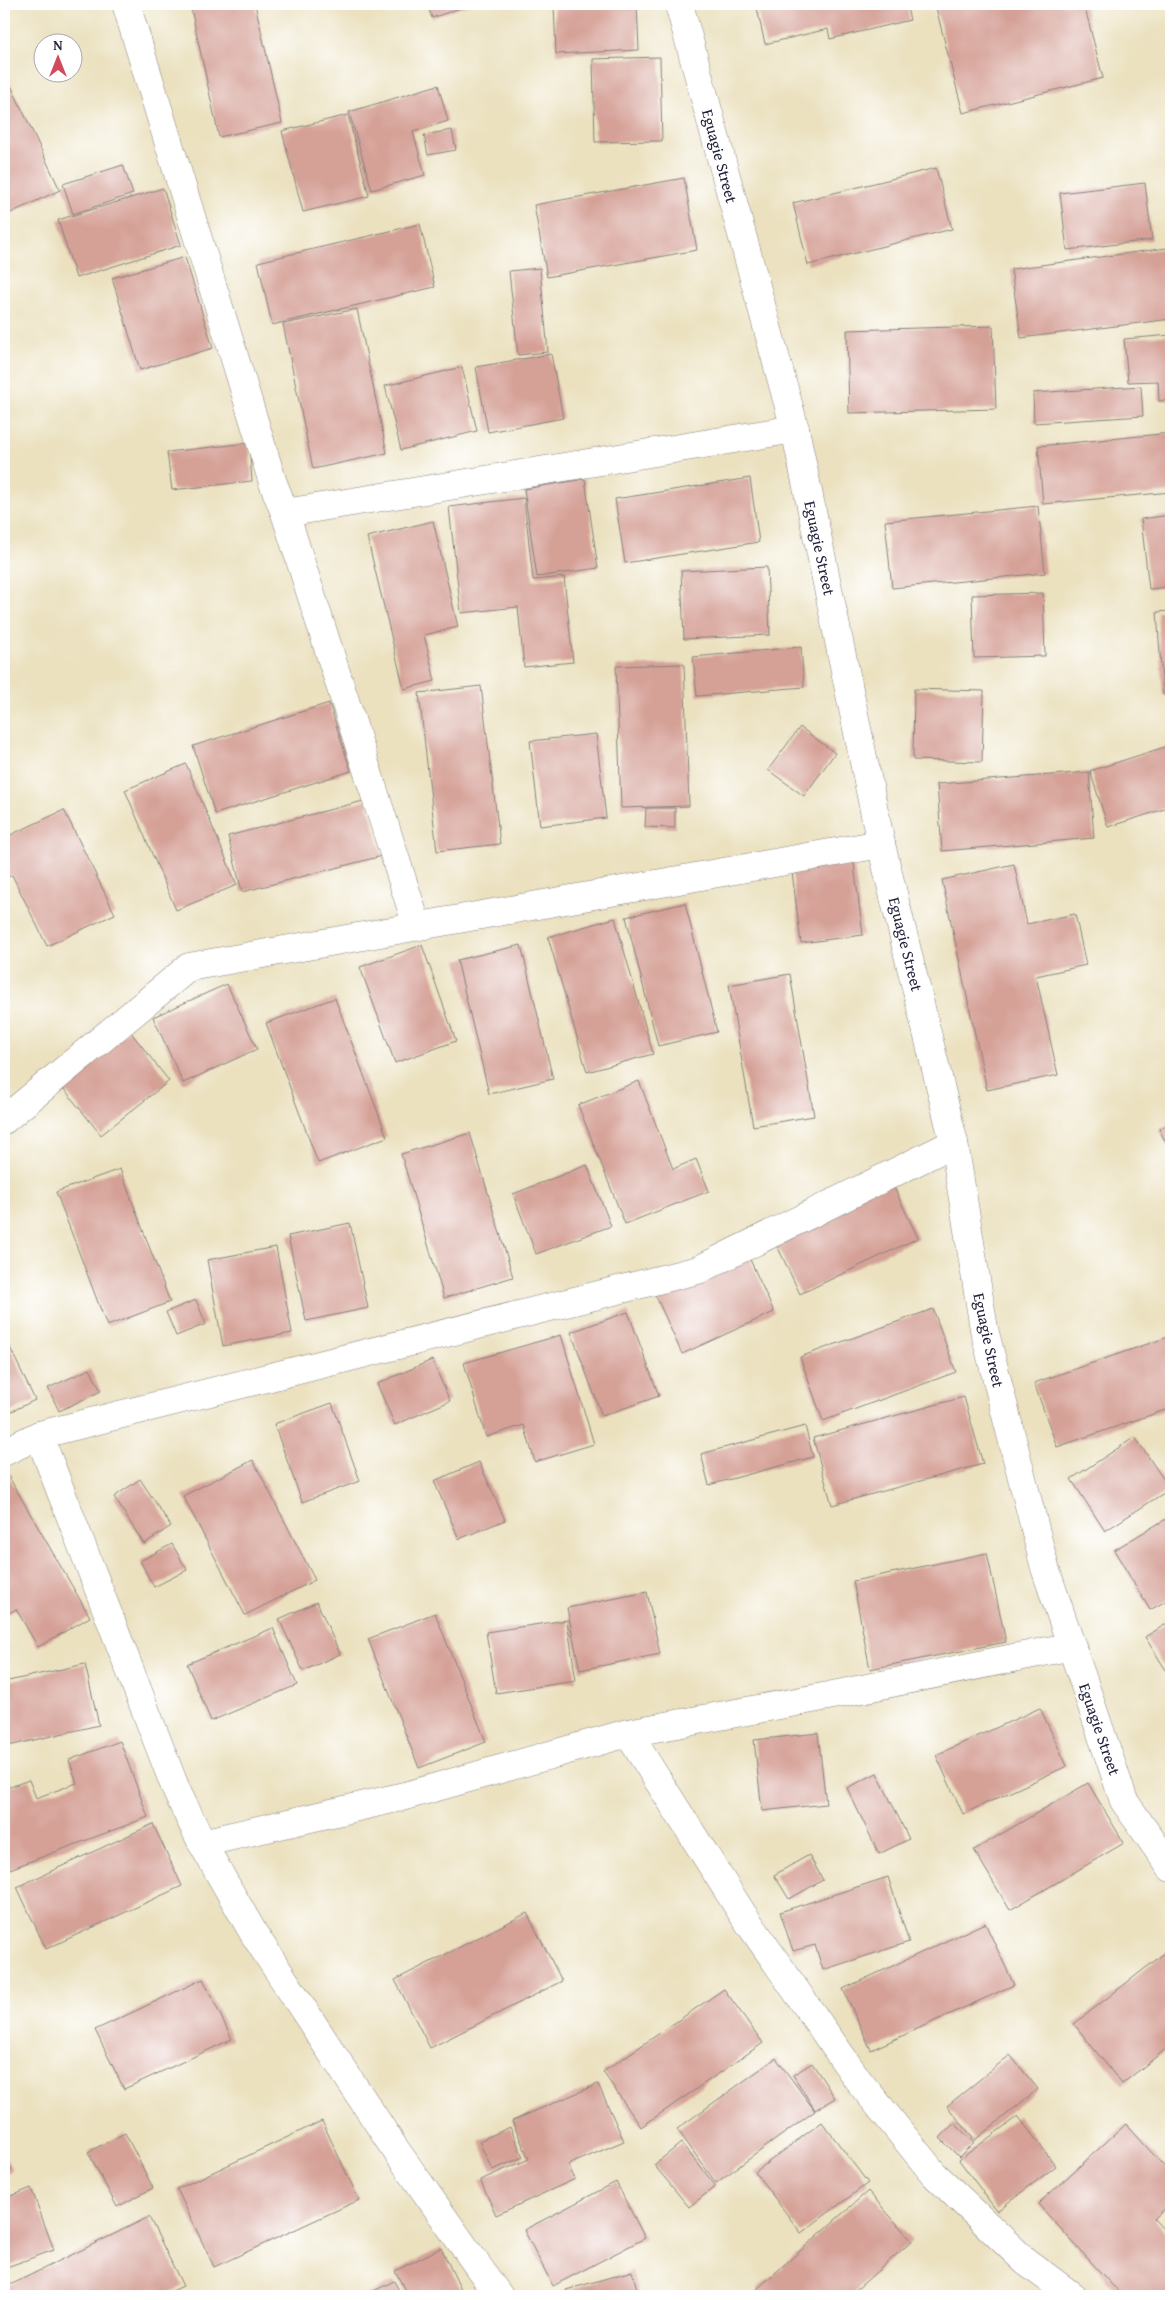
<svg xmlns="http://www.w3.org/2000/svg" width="1175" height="2300" font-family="'Gentium Book Plus',serif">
	<rect width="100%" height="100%" fill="#fff"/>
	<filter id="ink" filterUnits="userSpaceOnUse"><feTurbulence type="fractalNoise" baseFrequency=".02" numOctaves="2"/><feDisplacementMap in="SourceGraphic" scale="10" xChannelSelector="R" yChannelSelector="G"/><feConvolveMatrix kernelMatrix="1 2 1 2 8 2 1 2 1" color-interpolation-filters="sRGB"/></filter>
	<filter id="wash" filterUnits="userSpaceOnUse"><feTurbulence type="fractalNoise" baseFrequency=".0096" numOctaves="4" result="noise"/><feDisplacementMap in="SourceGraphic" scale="20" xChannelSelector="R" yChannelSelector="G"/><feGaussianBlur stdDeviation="1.12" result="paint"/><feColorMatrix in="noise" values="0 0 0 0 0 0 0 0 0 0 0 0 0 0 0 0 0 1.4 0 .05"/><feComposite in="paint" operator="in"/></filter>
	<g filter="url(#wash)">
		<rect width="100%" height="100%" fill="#ebe1bf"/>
		<g id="blocks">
			<g fill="#d5a197">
				<path d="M 190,4 L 255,4 L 282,123 L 219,137 Z"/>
				<path d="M 427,4 L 471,4 L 432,18 Z"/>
				<path d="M 554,4 L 637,4 L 639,50 L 556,54 Z"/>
				<path d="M 756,4 L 906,4 L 910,20 L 830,39 L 828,29 L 765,44 Z"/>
				<path d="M 935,4 L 1084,4 L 1103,78 L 963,113 Z"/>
				<path d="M 660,57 L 662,141 L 595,142 L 593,59 Z"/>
				<path d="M 4,71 L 60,190 L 4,216 Z"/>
				<path d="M 438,85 L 448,121 L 413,132 L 425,175 L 372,190 L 349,112 Z"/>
				<path d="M 348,115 L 369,196 L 303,212 L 282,131 Z"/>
				<path d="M 452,130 L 456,150 L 428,155 L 424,135 Z"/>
				<path d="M 123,165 L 133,194 L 73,214 L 63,184 Z"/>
				<path d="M 936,168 L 952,229 L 808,265 L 793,203 Z"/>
				<path d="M 684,178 L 697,250 L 547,277 L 534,205 Z"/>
				<path d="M 1145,183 L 1152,240 L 1067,250 L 1060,193 Z"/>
				<path d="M 163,188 L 181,245 L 76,278 L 58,220 Z"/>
				<path d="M 420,224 L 435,287 L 272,325 L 258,262 Z"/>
				<path d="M 1167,248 L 1171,281 L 1171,319 L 1021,338 L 1011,269 Z"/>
				<path d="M 185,257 L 213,348 L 140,370 L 112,278 Z"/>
				<path d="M 540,268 L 548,352 L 518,355 L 509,271 Z"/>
				<path d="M 357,309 L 387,453 L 313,469 L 283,324 Z"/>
				<path d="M 993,326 L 996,409 L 849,413 L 847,330 Z"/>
				<path d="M 1171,335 L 1171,400 L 1159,401 L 1158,381 L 1128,382 L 1124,339 Z"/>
				<path d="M 551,354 L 563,418 L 488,432 L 476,367 Z"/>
				<path d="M 462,367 L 477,431 L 401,450 L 385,386 Z"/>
				<path d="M 1141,386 L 1143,416 L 1034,423 L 1033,393 Z"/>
				<path d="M 1171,433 L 1171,492 L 1043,504 L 1038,446 Z"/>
				<path d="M 249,443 L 252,481 L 172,490 L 167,452 Z"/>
				<path d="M 750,478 L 759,542 L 625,563 L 615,499 Z"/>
				<path d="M 585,479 L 598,568 L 537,577 L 524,489 Z"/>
				<path d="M 524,498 L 533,580 L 564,577 L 573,662 L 524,667 L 518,607 L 461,613 L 449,507 Z"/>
				<path d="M 1038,506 L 1045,573 L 892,588 L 885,521 Z"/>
				<path d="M 1171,515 L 1171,587 L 1149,589 L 1141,519 Z"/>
				<path d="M 433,521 L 458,627 L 424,635 L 435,681 L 404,689 L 367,537 Z"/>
				<path d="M 767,567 L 770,635 L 684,639 L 681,571 Z"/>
				<path d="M 1043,593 L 1045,656 L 974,658 L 972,595 Z"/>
				<path d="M 1171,611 L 1171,695 L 1163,695 L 1157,612 Z"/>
				<path d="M 801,647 L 804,687 L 697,696 L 693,657 Z"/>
				<path d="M 684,664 L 689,806 L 621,808 L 616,666 Z"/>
				<path d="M 481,686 L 500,844 L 437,851 L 419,693 Z"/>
				<path d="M 914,689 L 984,691 L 982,762 L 913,760 Z"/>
				<path d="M 329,703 L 351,771 L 215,814 L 193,746 Z"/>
				<path d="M 800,727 L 835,753 L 804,796 L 768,770 Z"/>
				<path d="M 596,734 L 606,818 L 540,826 L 530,741 Z"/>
				<path d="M 1171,745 L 1171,807 L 1108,827 L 1090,771 Z"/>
				<path d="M 186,764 L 237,885 L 176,910 L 125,790 Z"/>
				<path d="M 1089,772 L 1094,838 L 942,851 L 937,784 Z"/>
				<path d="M 367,800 L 382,856 L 242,892 L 228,836 Z"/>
				<path d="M 646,808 L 675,808 L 675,828 L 645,827 Z"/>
				<path d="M 64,810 L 115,914 L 47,946 L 12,875 L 4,879 L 4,838 Z"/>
				<path d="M 853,857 L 863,935 L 801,943 L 791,864 Z"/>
				<path d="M 1014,864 L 1027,924 L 1075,914 L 1086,965 L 1036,976 L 1058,1075 L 987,1090 L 942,880 Z"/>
				<path d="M 685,903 L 717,1032 L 658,1046 L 626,917 Z"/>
				<path d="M 615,918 L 653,1054 L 587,1072 L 548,937 Z"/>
				<path d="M 422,945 L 456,1041 L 395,1063 L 360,967 Z"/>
				<path d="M 521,945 L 553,1079 L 489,1094 L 457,960 Z"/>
				<path d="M 790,974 L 814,1116 L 753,1126 L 729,985 Z"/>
				<path d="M 227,984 L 257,1049 L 183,1083 L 153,1017 Z"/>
				<path d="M 335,998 L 387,1137 L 318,1163 L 266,1023 Z"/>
				<path d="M 129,1030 L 169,1081 L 101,1135 L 60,1084 Z"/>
				<path d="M 639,1081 L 673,1169 L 696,1159 L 709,1191 L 625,1224 L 578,1105 Z"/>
				<path d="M 1171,1123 L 1171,1153 L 1159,1129 Z"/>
				<path d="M 470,1133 L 513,1277 L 444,1298 L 401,1154 Z"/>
				<path d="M 587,1165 L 611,1226 L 536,1254 L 513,1194 Z"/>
				<path d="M 120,1169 L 170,1302 L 107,1326 L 56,1192 Z"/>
				<path d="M 890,1179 L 918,1238 L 800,1294 L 772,1235 Z"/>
				<path d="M 350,1223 L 368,1308 L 306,1321 L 288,1236 Z"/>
				<path d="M 276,1247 L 292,1333 L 223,1346 L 207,1260 Z"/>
				<path d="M 747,1253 L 774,1312 L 682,1354 L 655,1294 Z"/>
				<path d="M 196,1300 L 206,1324 L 176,1336 L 166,1312 Z"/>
				<path d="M 933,1309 L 956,1372 L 823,1421 L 800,1357 Z"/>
				<path d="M 628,1312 L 659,1396 L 602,1416 L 571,1332 Z"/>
				<path d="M 4,1335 L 35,1400 L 4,1415 Z"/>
				<path d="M 561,1335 L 594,1444 L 535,1462 L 524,1425 L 486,1437 L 464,1363 Z"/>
				<path d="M 1171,1336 L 1171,1408 L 1057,1447 L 1034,1383 Z"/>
				<path d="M 432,1360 L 450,1401 L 395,1425 L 377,1384 Z"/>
				<path d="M 90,1369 L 101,1391 L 59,1411 L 48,1388 Z"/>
				<path d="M 964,1397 L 983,1464 L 832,1505 L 813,1438 Z"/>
				<path d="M 332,1403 L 360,1481 L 302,1502 L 274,1424 Z"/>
				<path d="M 805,1426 L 813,1457 L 709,1485 L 701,1454 Z"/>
				<path d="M 1135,1437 L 1170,1489 L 1105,1531 L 1071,1479 Z"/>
				<path d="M 253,1460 L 315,1580 L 245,1615 L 183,1496 Z"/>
				<path d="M 479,1462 L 505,1520 L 459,1539 L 434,1481 Z"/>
				<path d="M 6,1472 L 90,1617 L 38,1647 L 16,1609 L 4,1616 L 4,1473 Z"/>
				<path d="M 140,1479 L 171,1526 L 144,1544 L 114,1497 Z"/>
				<path d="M 1171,1516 L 1171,1598 L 1150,1610 L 1114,1550 Z"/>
				<path d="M 172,1544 L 187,1570 L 154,1587 L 140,1561 Z"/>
				<path d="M 987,1553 L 1006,1642 L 870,1669 L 853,1581 Z"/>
				<path d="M 647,1592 L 660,1654 L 580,1670 L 567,1608 Z"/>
				<path d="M 317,1602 L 340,1654 L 303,1671 L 279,1619 Z"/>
				<path d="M 435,1613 L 486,1742 L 419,1768 L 368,1639 Z"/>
				<path d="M 567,1620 L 576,1681 L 496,1693 L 486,1632 Z"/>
				<path d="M 1171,1621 L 1171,1678 L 1145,1637 Z"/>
				<path d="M 273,1628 L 297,1685 L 211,1721 L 187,1664 Z"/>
				<path d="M 85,1664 L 99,1725 L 4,1747 L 4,1682 Z"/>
				<path d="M 1040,1708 L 1067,1766 L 963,1814 L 936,1755 Z"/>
				<path d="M 818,1733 L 826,1804 L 762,1811 L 754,1740 Z"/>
				<path d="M 120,1741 L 148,1817 L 10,1869 L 4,1852 L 4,1789 L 29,1780 L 36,1798 L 77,1783 L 69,1760 Z"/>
				<path d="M 877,1773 L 909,1839 L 879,1854 L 847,1788 Z"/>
				<path d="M 1088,1783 L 1124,1843 L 1010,1910 L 974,1850 Z"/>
				<path d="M 153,1824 L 182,1886 L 46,1949 L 17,1887 Z"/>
				<path d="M 809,1855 L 823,1880 L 789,1899 L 774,1875 Z"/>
				<path d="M 888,1877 L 909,1942 L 823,1970 L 815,1945 L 793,1951 L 780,1912 Z"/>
				<path d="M 527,1913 L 562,1981 L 430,2048 L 395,1980 Z"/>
				<path d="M 985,1923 L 1014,1985 L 871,2050 L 843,1989 Z"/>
				<path d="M 1171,1948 L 1171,2045 L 1122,2084 L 1074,2024 Z"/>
				<path d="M 203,1979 L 232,2039 L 124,2089 L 95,2030 Z"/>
				<path d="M 724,1989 L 763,2043 L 641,2127 L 603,2072 Z"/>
				<path d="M 1010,2055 L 1038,2089 L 975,2140 L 947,2106 Z"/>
				<path d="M 776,2058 L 815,2111 L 716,2183 L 677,2129 Z"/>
				<path d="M 812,2063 L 835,2098 L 815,2110 L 793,2075 Z"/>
				<path d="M 598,2084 L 624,2141 L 568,2165 L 575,2179 L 496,2215 L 480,2180 L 529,2159 L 512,2121 Z"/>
				<path d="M 1018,2116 L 1056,2166 L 997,2211 L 959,2160 Z"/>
				<path d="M 322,2121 L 359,2200 L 214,2267 L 177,2189 Z"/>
				<path d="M 822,2122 L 868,2183 L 801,2233 L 755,2172 Z"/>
				<path d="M 954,2123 L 974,2142 L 959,2157 L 940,2138 Z"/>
				<path d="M 1126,2124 L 1171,2174 L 1171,2203 L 1154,2219 L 1171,2238 L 1171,2296 L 1122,2296 L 1038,2204 Z"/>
				<path d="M 510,2127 L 523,2157 L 492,2170 L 479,2141 Z"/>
				<path d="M 125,2133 L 153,2188 L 117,2207 L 88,2152 Z"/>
				<path d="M 681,2143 L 716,2186 L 689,2207 L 654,2165 Z"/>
				<path d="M 4,2155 L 12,2170 L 4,2174 Z"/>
				<path d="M 616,2182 L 645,2238 L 553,2286 L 524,2230 Z"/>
				<path d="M 31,2188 L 54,2250 L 4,2268 L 4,2199 Z"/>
				<path d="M 868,2191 L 912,2241 L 849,2296 L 763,2296 L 757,2289 Z"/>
				<path d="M 149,2217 L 183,2286 L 161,2296 L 4,2296 L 4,2288 Z"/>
				<path d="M 441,2248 L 464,2296 L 408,2296 L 395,2271 Z"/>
				<path d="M 632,2271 L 639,2296 L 568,2296 L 566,2290 Z"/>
				<path d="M 394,2281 L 402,2296 L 364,2296 Z"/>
			</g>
		</g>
	</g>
	<g filter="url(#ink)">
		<use href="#blocks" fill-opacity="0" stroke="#86827d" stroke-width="1"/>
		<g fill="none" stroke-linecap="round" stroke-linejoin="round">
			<defs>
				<g id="street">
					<path d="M 126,4 L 273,483 L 285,513 L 417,926"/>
					<path d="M 679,4 L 795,429 L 881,844 L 954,1143 L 984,1329 L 1045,1568 L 1124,1801 L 1171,1868"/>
					<path d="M 285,513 L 795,429"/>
					<path d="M 4,1120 L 189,967 L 881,844"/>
					<path d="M 39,1435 L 177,1792 L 202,1843 L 254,1934 L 391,2143 L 499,2296"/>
					<path d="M 4,1452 L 39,1435 L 698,1270 L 954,1143"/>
					<path d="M 628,1733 L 742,1913 L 858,2080 L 934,2174 L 1025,2261 L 1072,2296"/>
					<path d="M 202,1843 L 405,1796 L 628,1733 L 823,1697 L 1072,1646"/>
				</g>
			</defs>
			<use href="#street" stroke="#86827d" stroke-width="29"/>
			<use href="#street" stroke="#fff" stroke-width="28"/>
		</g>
	</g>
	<g text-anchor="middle" stroke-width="4" stroke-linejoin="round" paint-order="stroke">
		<g font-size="16" fill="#22223b" stroke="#fff">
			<text transform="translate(720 156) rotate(75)" y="6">Eguagie Street</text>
			<text transform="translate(820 548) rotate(78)" y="6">Eguagie Street</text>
			<text transform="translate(906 944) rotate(76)" y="6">Eguagie Street</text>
			<text transform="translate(989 1340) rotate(78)" y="6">Eguagie Street</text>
			<text transform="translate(1100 1729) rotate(71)" y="6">Eguagie Street</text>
		</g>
	</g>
	<rect width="1175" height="2300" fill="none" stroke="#fff" stroke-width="20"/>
	<g transform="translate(58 58)"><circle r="24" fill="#ffffff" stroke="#a7a7b1"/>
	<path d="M0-4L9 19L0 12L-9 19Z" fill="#d1495b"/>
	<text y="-8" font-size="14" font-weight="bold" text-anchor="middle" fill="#22223b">N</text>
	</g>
</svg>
